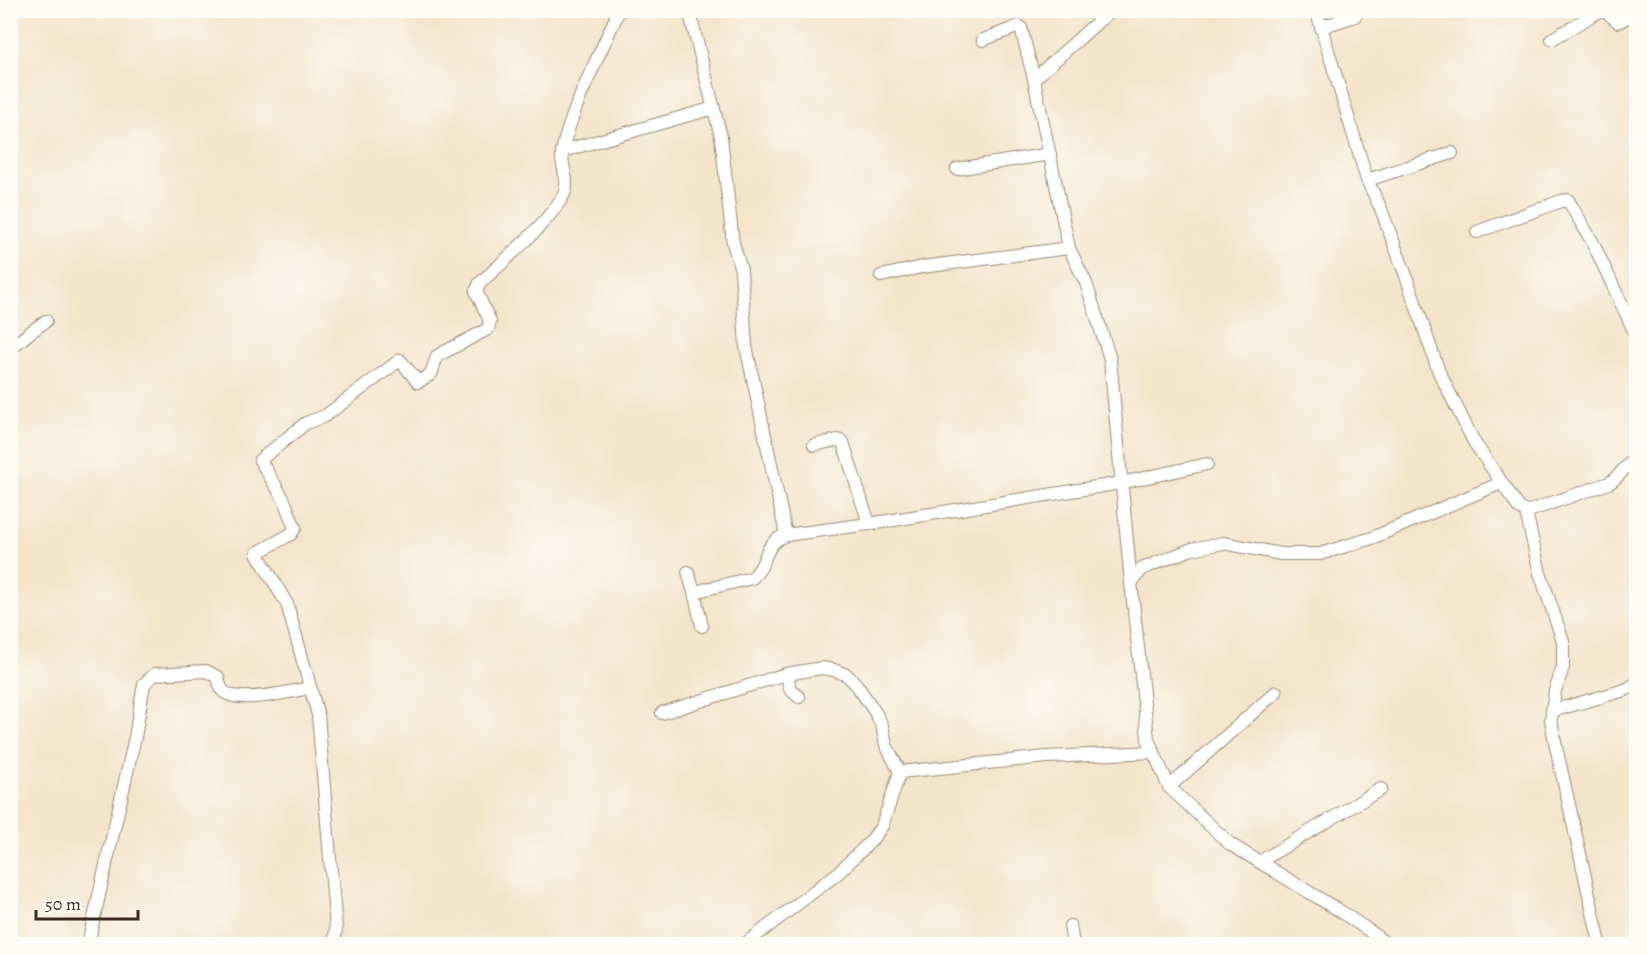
<svg xmlns="http://www.w3.org/2000/svg" width="1647" height="955" font-family="Alegreya,serif">
	<rect width="100%" height="100%" fill="#fdfcf7"/>
	<filter id="ink" filterUnits="userSpaceOnUse"><feTurbulence type="fractalNoise" baseFrequency=".0167" numOctaves="2"/><feDisplacementMap in="SourceGraphic" scale="12" xChannelSelector="R" yChannelSelector="G"/><feConvolveMatrix kernelMatrix="1 2 1 2 8 2 1 2 1" color-interpolation-filters="sRGB"/></filter>
	<filter id="wash" filterUnits="userSpaceOnUse"><feTurbulence type="fractalNoise" baseFrequency=".008" numOctaves="4" result="noise"/><feDisplacementMap in="SourceGraphic" scale="24" xChannelSelector="R" yChannelSelector="G"/><feGaussianBlur stdDeviation="1.35" result="paint"/><feColorMatrix in="noise" values="0 0 0 0 0 0 0 0 0 0 0 0 0 0 0 0 0 1.4 0 .05"/><feComposite in="paint" operator="in"/></filter>
	<g filter="url(#wash)">
		<rect width="100%" height="100%" fill="#f4e4ca"/>
	</g>
	<g filter="url(#ink)">
		<g fill="none" stroke-linecap="round" stroke-linejoin="round">
			<defs>
				<g id="minor">
					<path d="M 689,10 L 721,137 L 733,243 L 741,270 L 746,346 L 786,535"/>
					<path d="M 1111,10 L 1034,79 L 1069,248 L 1086,283 L 1110,359 L 1131,583"/>
					<path d="M 1316,10 L 1367,180 L 1381,209 L 1406,276 L 1439,372 L 1474,442 L 1519,508 L 1526,512 L 1540,573 L 1563,641 L 1563,667 L 1555,691 L 1552,711"/>
					<path d="M 1604,10 L 1618,22 L 1636,13"/>
					<path d="M 1321,27 L 1355,16"/>
					<path d="M 1552,39 L 1601,10"/>
					<path d="M 983,40 L 1019,26 L 1021,28 L 1034,79"/>
					<path d="M 570,149 L 714,108"/>
					<path d="M 957,169 L 1050,154"/>
					<path d="M 1367,180 L 1452,153"/>
					<path d="M 1477,232 L 1561,201 L 1568,200 L 1593,243 L 1636,335"/>
					<path d="M 881,276 L 922,267 L 1069,248"/>
					<path d="M 10,349 L 28,334 L 46,321"/>
					<path d="M 814,445 L 837,440 L 843,442 L 869,524 L 1121,483 L 1207,464"/>
					<path d="M 1526,512 L 1609,483 C 1620,477 1625,465 1636,459"/>
					<path d="M 688,572 L 694,592"/>
					<path d="M 702,626 L 694,592 L 752,578 C 769,564 762,543 786,535 L 869,524"/>
					<path d="M 787,674 L 790,689 L 799,697"/>
					<path d="M 662,713 L 786,674 L 822,668 L 834,670 L 847,675 L 856,684 L 875,712 L 882,726 L 886,745 L 900,772"/>
					<path d="M 1169,787 L 1276,692"/>
					<path d="M 1259,862 L 1381,789"/>
					<path d="M 1070,926 L 1073,944"/>
					<path d="M 88,944 L 135,737 L 144,684 L 155,674 L 206,671 L 218,677 C 219,681 220,687 222,690 C 235,706 292,691 310,688"/>
					<path d="M 334,944 L 336,929 L 318,715 L 287,604 L 257,553 L 291,534 L 295,528 L 283,498 L 260,460 L 306,423 L 325,416 L 400,360 L 418,382 L 431,374 L 437,356 L 488,329 L 490,321 L 476,291 L 480,283 C 504,261 547,224 563,196 C 572,180 558,164 563,147 C 575,100 600,55 619,10"/>
					<path d="M 745,944 L 838,873 L 871,841 L 882,826 L 900,772 L 1047,757 L 1154,752"/>
					<path d="M 1386,944 L 1371,932 L 1340,911 L 1230,844 L 1169,787 L 1148,739 L 1131,583 L 1142,569 L 1161,561 L 1192,549 L 1223,543 L 1281,554 L 1320,554 L 1372,538 L 1501,483"/>
					<path d="M 1600,944 L 1555,742 L 1551,720 L 1552,711 L 1625,690 L 1636,684"/>
				</g>
			</defs>
			<use href="#minor" stroke="#988774" stroke-width="14"/>
			<use href="#minor" stroke="#fff" stroke-width="12"/>
		</g>
	</g>
	<rect width="1647" height="955" fill="none" stroke="#fdfcf7" stroke-width="36"/>
	<path d="M36 910v9h102v-9" fill="none" stroke="#3b2a1e" stroke-width="3"/>
	<text x="45" y="910" font-size="18" fill="#3b2a1e" stroke="#fdfcf7" stroke-width="4.5" paint-order="stroke">50 m</text>
</svg>
